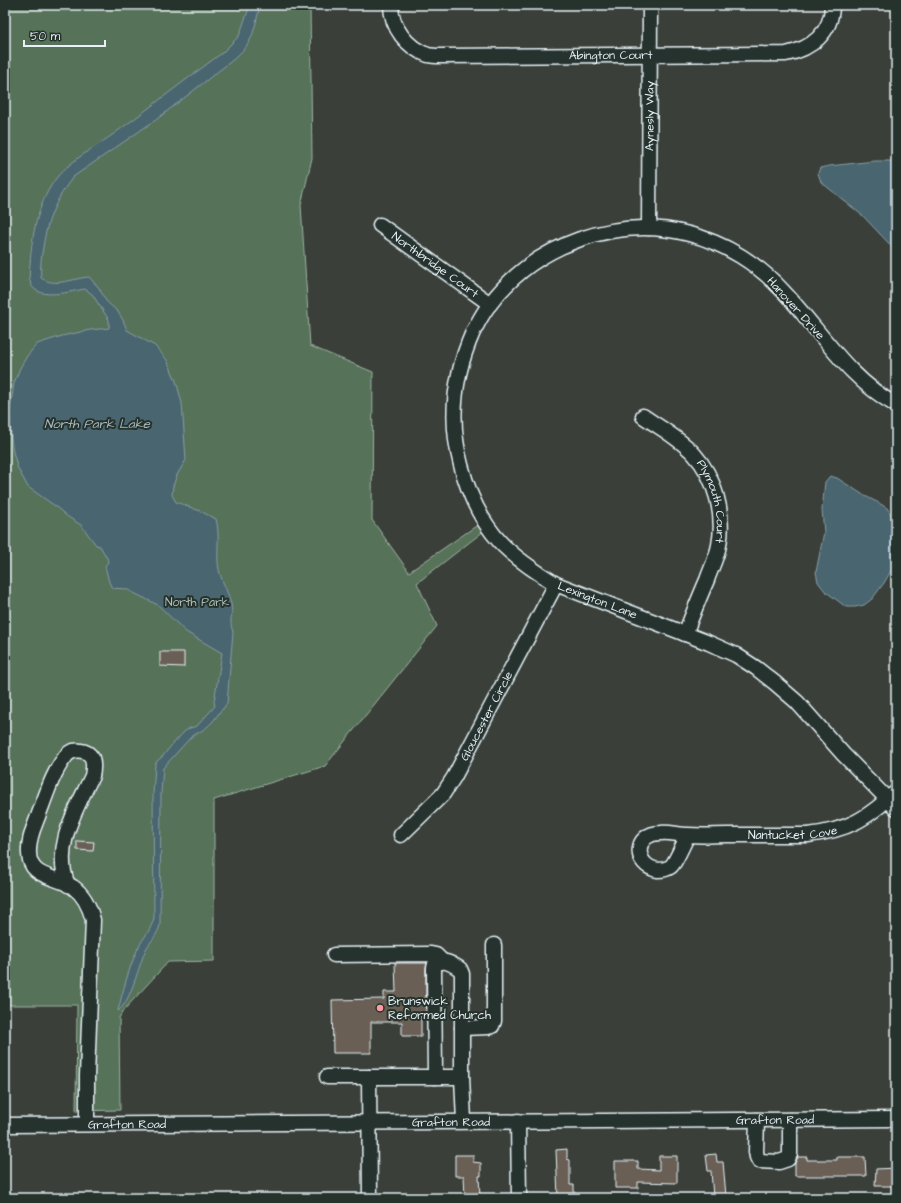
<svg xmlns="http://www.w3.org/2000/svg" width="901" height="1203" font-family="'Architects Daughter',sans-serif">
	<rect width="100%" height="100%" fill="#3a4039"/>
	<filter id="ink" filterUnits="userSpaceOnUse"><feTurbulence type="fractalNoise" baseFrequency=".025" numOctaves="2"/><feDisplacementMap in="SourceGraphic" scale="8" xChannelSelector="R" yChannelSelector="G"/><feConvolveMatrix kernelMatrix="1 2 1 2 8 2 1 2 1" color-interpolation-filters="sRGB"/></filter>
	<g filter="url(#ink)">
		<path fill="#577259" stroke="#a0b2a8" d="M 5,5 L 310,5 L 312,158 L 301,205 L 310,346 L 373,372 L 372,520 L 409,572 L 479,524 L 484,531 L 417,583 L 437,626 L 325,766 L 214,800 L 214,961 L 168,962 L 123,1011 L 119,1018 L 120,1110 L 76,1111 L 77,1005 L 5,1005 Z"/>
		<g fill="#4a656f" stroke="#899da6">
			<path d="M 250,5 L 260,5 C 257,17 255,31 249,42 C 245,49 239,54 234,59 L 157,119 L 73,177 C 56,199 47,220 43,247 C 41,258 40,268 41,278 C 56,288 73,278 89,277 L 99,288 L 106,301 L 118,312 L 123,320 L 127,330 L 155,346 L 167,360 L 176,381 L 182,403 L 186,460 L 177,475 L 173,486 L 172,495 L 176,502 L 200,511 L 216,519 C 220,536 217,547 218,563 C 219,578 228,590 231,604 C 234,615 228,619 233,632 L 227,703 L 223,709 L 221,710 C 216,718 209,727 201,731 C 196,734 195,734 190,738 L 163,768 L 161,793 L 160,925 C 158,934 151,941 146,949 C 139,964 131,1002 118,1011 C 123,990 129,968 138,948 C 143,938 151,930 154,918 L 153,794 L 155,765 L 157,761 L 163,756 L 170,747 L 185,731 L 190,728 L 197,726 L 215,706 L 214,702 L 222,653 L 186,632 L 158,605 L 126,589 L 112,588 L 109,582 L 105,566 L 108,562 L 107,558 L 100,546 L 96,545 L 81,525 L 68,517 L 55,506 L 28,487 L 18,469 L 13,452 L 11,438 L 10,411 L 14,383 L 20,368 L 27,356 L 37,344 L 62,336 L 90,330 L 109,328 L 109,320 L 92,294 L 85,289 C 72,291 40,301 31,285 C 29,280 29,270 30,264 C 32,236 37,206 54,181 C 67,162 96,147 115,133 C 151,107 186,79 222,53 L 239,36 Z"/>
			<path d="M 875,161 L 896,161 L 896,251 L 863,216 L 821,182 L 818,173 L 820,168 L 829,166 Z"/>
			<path d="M 830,476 L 837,478 L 865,496 L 879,503 L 887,508 L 896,522 L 896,562 L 884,583 L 872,599 L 864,605 L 855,607 L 846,607 L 825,591 L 818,582 L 816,572 L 824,532 L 822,510 L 825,482 Z"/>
		</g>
		<g fill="#6a5f54" stroke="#e8f1f8">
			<path d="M 160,652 L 184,652 L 184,667 L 160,666 Z"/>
			<path d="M 77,841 L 94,842 L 93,851 L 77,850 Z"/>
			<path d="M 395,963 L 427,963 L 426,968 L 426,1016 L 421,1016 L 421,1036 L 402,1036 L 402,1022 L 371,1022 L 371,1053 L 333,1053 L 332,1000 L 384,999 L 384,992 L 396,992 Z"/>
			<path d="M 567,1149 L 567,1159 L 570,1160 L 570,1185 L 574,1185 L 574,1198 L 558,1198 L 556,1150 Z"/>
			<path d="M 716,1154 L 717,1162 L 723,1162 L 726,1196 L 713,1197 L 711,1171 L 708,1171 L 706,1155 Z"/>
			<path d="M 455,1155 L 473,1155 L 473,1162 L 481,1163 L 481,1176 L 479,1176 L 480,1198 L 465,1198 L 464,1176 L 455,1176 Z"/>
			<path d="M 659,1156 L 677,1156 L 677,1183 L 638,1182 L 638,1188 L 615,1188 L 615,1161 L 638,1161 L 638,1169 L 659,1170 Z"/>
			<path d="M 798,1157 L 807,1157 L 807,1160 L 837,1160 L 837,1157 L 865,1157 L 866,1176 L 795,1176 L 795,1163 Z"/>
			<path d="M 896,1168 L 896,1186 L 875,1186 L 876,1169 Z"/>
		</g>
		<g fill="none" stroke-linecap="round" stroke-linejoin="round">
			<defs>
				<g id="minor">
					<path id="s1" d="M 391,5 C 391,27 407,48 428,55 C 432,56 437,56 441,56 L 786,54 C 811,49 832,33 832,5"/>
					<path id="s2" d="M 380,225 L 490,304"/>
					<path id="s3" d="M 649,228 L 650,5"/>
					<path id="s4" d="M 896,405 C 847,378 821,331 783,291 C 758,264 725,243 689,234 C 617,215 535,244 490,304 C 483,312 478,323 473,332 C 454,375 449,420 461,465 C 468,492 481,521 500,542 C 516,559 536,572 556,584 L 709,643 L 736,655 L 756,668 L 775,683 L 797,702 L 843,754 L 896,808"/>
					<path id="s5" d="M 643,416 C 660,428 679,438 694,454 C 715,477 725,514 719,545 C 717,557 711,568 707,580 C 699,598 692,616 685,634"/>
					<path id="s6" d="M 401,835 L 443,794 L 454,777 L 556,584"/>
					<path id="s7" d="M 688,835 C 684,842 675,864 670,867 C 667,869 662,870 658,870 C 633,866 633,833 661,833 C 670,832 679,835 688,835 C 702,836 715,835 728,835 C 755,835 781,835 808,835 C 849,830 866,819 896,792"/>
					<path d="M 68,885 C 52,847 76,810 92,776 C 93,771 94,764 92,758 C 87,749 72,748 66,756 C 53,772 47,793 40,811 C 36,823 29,835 29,849 C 27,879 55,875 73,887 C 84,895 90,908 93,920 L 87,1076 L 87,1124"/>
					<path d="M 334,955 L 431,954 L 436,955 L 442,961"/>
					<path d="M 462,1028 L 488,1027 L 492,1026 L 494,1021 L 494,945"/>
					<path d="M 327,1077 L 369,1077"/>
					<path d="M 435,1077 L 434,968 L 435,964 C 446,959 450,963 460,969 L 462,974 L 462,1077"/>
					<path d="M 757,1120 L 756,1152 L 757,1157 L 759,1161 L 779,1162 L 788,1159 L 790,1154 L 790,1120"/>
					<path d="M 518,1121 L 519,1198"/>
					<path id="s8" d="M 5,1125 L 896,1119"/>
					<path d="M 370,1198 L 369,1077 L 462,1077 L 464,1121"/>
				</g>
			</defs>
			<use href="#minor" stroke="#e8f1f8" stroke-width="17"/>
			<use href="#minor" stroke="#26332d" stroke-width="14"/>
		</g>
	</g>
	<circle fill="#ff9aa2" stroke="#26332d" stroke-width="1.5" cx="380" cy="1008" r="4"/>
	<g text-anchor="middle" stroke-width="4" stroke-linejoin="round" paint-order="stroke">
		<g font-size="12" fill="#e8f1f8" stroke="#26332d">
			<text dy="4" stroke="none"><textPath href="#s1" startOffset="249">Abington Court</textPath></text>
			<text dy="4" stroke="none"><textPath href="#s3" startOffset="112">Aynesly Way</textPath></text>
			<text dy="4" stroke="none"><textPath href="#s2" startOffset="68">Northbridge Court</textPath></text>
			<text transform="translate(796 308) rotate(48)" y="4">Hanover Drive</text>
			<text dy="4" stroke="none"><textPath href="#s5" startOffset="116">Plymouth Court</textPath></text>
			<text dy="4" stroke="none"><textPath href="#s4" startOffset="867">Lexington Lane</textPath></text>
			<text dy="4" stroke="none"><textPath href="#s6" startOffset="148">Gloucester Circle</textPath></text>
			<text dy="4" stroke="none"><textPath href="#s7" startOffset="241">Nantucket Cove</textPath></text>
			<text dy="4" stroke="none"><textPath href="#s8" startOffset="770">Grafton Road</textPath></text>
			<text dy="4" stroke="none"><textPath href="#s8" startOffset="446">Grafton Road</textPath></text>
			<text dy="4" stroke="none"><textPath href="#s8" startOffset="122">Grafton Road</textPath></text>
		</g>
		<g font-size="12" fill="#aebeb8" stroke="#26332d">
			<text x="197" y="606">North Park</text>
		</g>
		<g font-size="12" fill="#e8f1f8" stroke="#26332d" text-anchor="start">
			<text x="388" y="1005">Brunswick<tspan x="388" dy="14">Reformed Church</tspan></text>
		</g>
		<g font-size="13" font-style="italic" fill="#a9b9c1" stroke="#26332d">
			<text x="97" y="428">North Park Lake</text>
		</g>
	</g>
	<rect width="901" height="1203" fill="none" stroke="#26332d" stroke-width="20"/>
	<rect x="10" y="10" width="881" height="1183" fill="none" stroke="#e8f1f8" stroke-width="1.5" filter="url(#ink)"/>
	<path d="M24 40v6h81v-6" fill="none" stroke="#e8f1f8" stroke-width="2"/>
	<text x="30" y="40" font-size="12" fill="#e8f1f8" stroke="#26332d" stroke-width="3" paint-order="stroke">50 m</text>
</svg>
